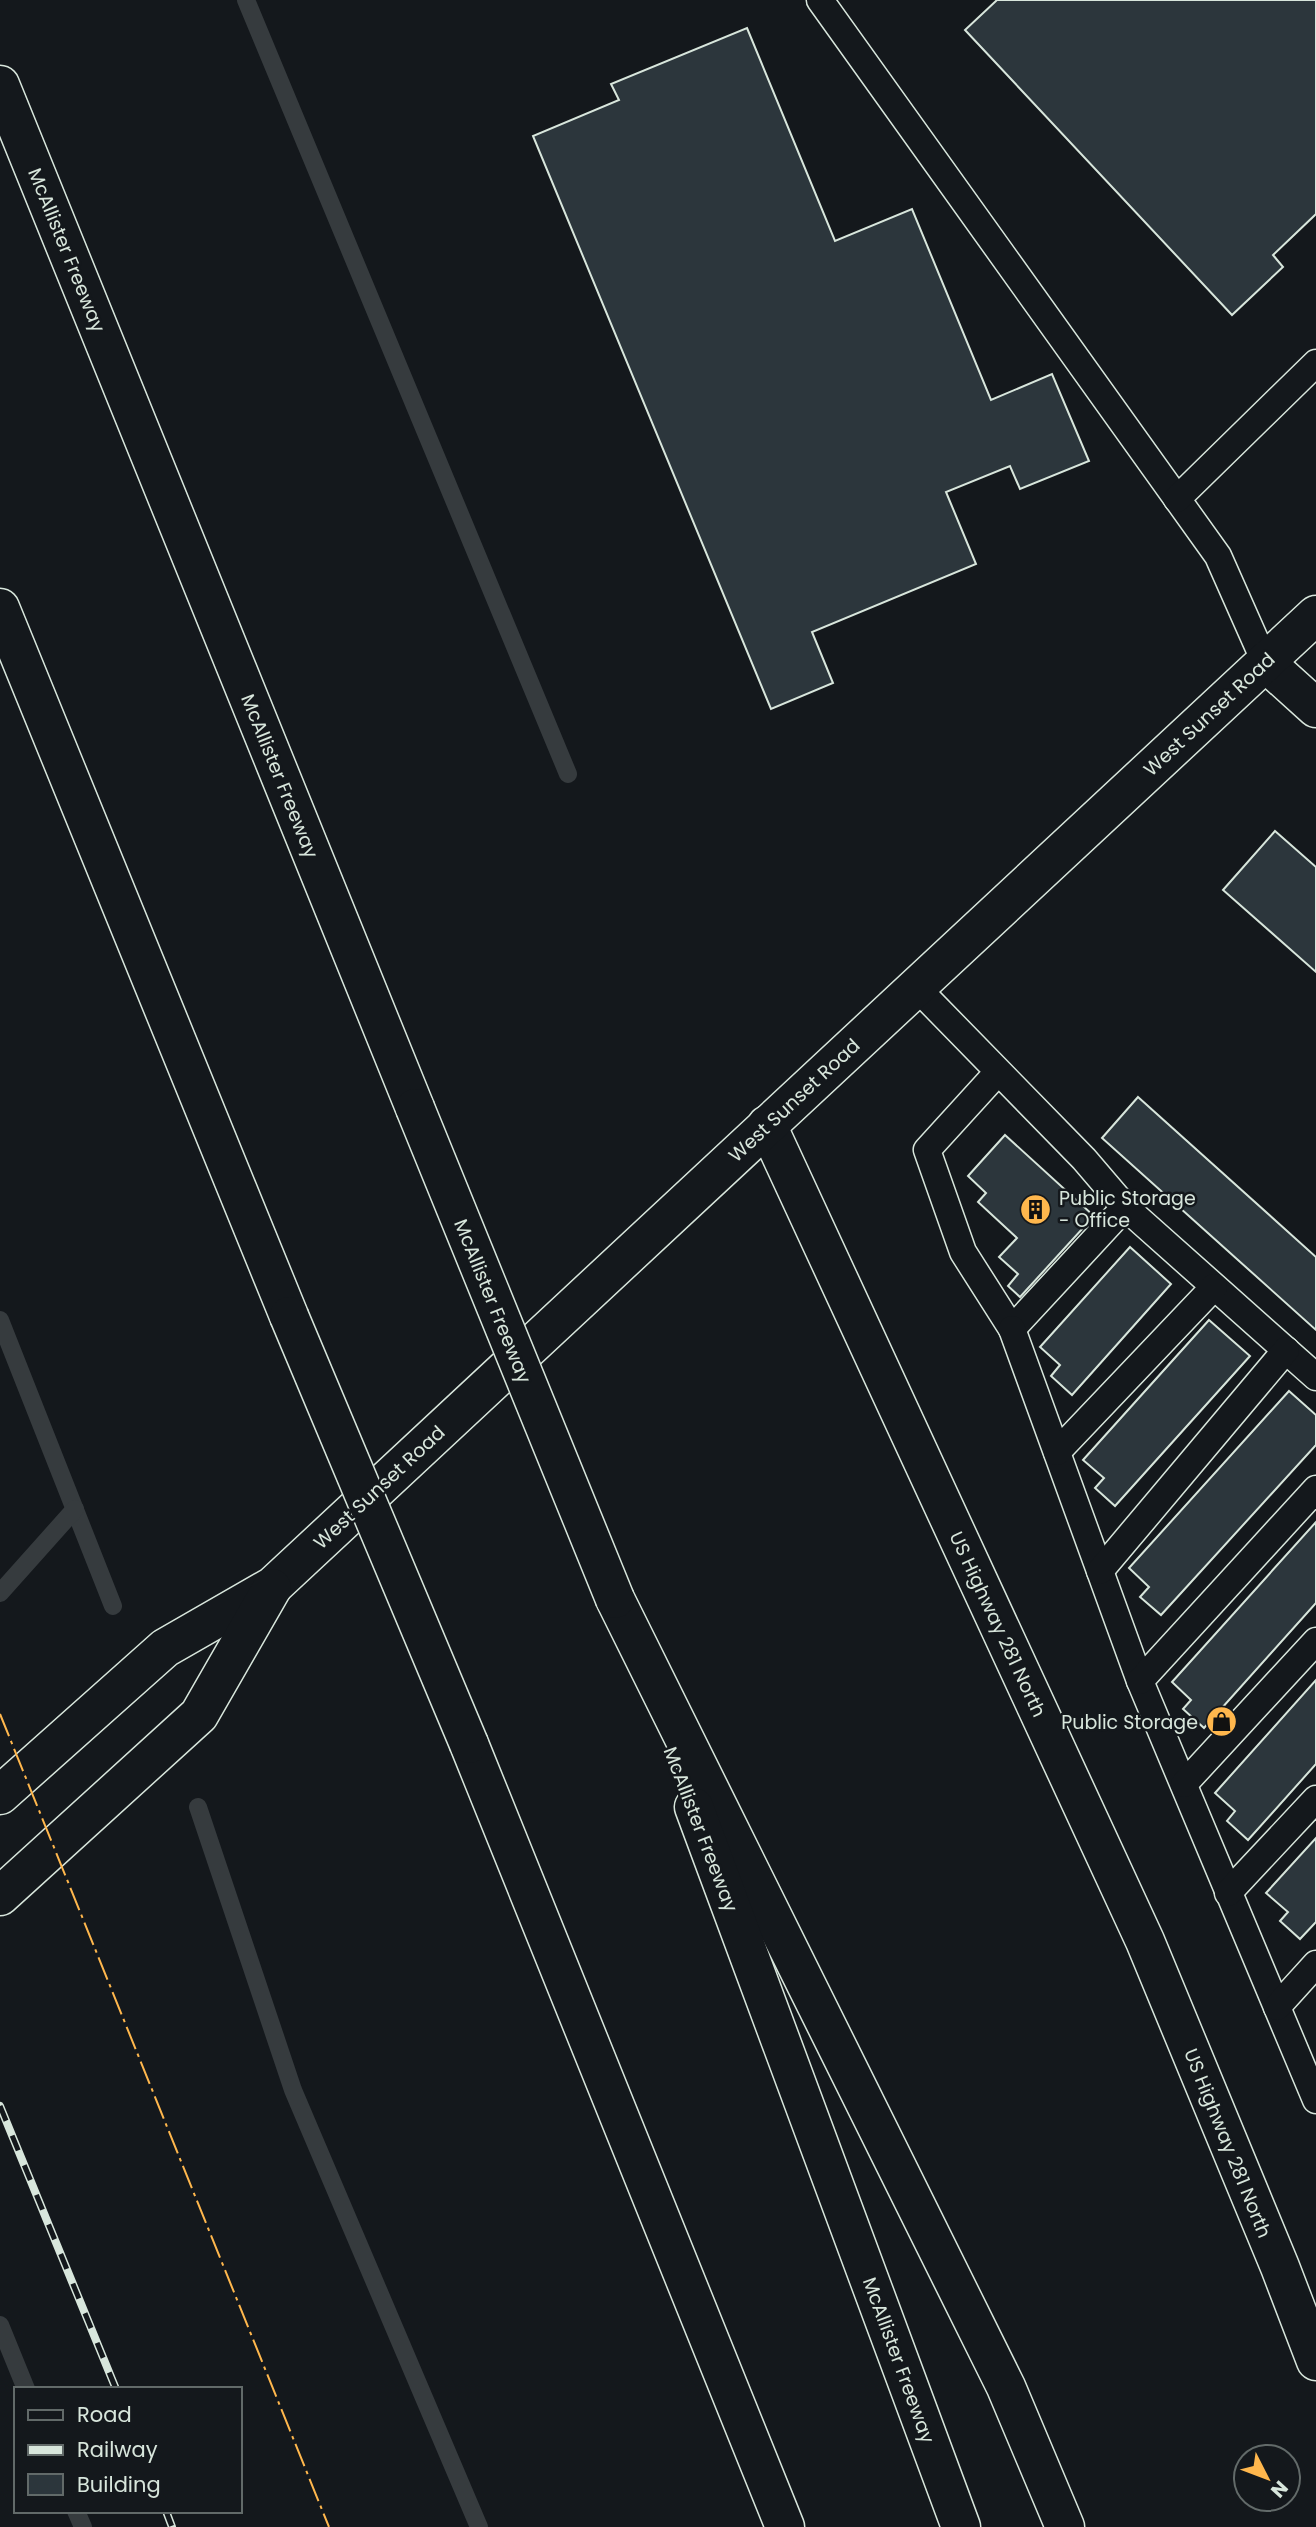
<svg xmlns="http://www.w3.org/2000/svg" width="1316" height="2527" font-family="Poppins,sans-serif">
	<rect width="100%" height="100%" fill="#14181c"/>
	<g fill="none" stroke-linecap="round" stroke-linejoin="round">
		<g stroke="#363b3e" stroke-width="18">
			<path d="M 246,0 L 568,774"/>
			<path d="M 0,1320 L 113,1606"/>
			<path d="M 0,1593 L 75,1509"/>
			<path d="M 198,1807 L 293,2090 L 479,2527"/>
			<path d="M 0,2325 L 26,2389"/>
			<path d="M 76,2511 L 83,2527"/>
		</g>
	</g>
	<g fill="#2c363c" stroke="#d8e6dc" stroke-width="2">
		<path d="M 997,0 L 1316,0 L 1316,214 L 1273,255 L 1283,267 L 1232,315 L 965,30 Z"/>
		<path d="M 747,28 L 835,241 L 912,209 L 991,400 L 1052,374 L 1089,461 L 1020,489 L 1010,466 L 946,492 L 976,564 L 812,632 L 833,683 L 771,709 L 533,136 L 619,100 L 611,84 Z"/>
		<path d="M 1275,831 L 1316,867 L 1316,972 L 1223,890 Z"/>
		<path d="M 1138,1097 L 1316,1257 L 1316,1330 L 1102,1138 Z"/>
		<path d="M 1005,1135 L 1094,1216 L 1020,1297 L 1008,1286 L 1018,1274 L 999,1257 L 1017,1238 L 978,1202 L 986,1193 L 968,1176 Z"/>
		<path d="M 1130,1247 L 1171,1284 L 1072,1395 L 1051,1376 L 1060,1365 L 1040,1347 Z"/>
		<path d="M 1209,1320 L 1250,1356 L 1115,1506 L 1095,1488 L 1104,1478 L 1083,1460 Z"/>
		<path d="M 1289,1391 L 1316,1415 L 1316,1445 L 1161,1615 L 1140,1597 L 1149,1587 L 1129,1568 Z"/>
		<path d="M 1316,1522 L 1316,1603 L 1204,1728 L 1183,1709 L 1191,1700 L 1172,1682 Z"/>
		<path d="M 1316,1680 L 1316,1764 L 1248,1840 L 1227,1821 L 1235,1811 L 1215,1793 Z"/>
		<path d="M 1316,1838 L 1316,1922 L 1300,1939 L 1280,1921 L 1288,1912 L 1266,1893 Z"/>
	</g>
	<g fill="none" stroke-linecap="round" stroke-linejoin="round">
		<defs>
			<g id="service">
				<path d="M 820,0 L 1218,556 L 1265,662"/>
				<path d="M 1177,499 L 1316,363"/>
				<path d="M 916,987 L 1084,1159 L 1125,1207 L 1012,1329 L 963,1252 L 927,1150 L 998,1072"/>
				<path d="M 1125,1207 L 1316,1377"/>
				<path d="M 1012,1329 L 1140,1681 L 1316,2100"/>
				<path d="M 1057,1452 L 1214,1287"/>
				<path d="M 1100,1571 L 1286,1350"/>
				<path d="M 1140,1681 L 1316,1489"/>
				<path d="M 1184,1784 L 1316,1641"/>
				<path d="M 1228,1893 L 1316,1799"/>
				<path d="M 1277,2007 L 1316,1964"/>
			</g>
			<path id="minor" d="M 1265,662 L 1316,708"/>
			<g id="secondary">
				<path d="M 767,1125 L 1145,1941 L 1280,2267 L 1316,2361"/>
				<path d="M 0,1795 L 165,1648 L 273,1586 L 1316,615"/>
				<path d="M 0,1896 L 199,1715 L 272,1588"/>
			</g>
			<g id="motorway">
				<path d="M 0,85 L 415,1108"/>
				<path d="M 0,608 L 289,1316"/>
				<path d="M 615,1599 L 1006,2387 L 1065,2527"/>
				<path d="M 469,1744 L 785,2527"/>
				<path d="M 694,1807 L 961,2527"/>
			</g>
		</defs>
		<use href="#service" stroke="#d8e6dc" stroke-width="29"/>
		<use href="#minor" stroke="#d8e6dc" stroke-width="41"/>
		<use href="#secondary" stroke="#d8e6dc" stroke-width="41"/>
		<use href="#motorway" stroke="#d8e6dc" stroke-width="41"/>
		<use href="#service" stroke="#14181c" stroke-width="26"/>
		<use href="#minor" stroke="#14181c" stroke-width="38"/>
		<use href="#secondary" stroke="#14181c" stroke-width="38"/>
		<use href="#motorway" stroke="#14181c" stroke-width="38"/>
		<defs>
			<g id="rail">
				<path d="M 0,2106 L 116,2389"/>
				<path d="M 166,2511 L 172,2527"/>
			</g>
		</defs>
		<use href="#rail" stroke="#d8e6dc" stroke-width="8"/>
		<use href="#rail" stroke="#14181c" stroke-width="5" stroke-dasharray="16" stroke-linecap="butt"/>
		<defs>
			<g id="motorway-bridge">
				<path d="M 415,1108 L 615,1599"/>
				<path d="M 289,1316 L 469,1744"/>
			</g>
		</defs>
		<use href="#motorway-bridge" stroke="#d8e6dc" stroke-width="41" stroke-linecap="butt"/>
		<use href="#motorway-bridge" stroke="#14181c" stroke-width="38"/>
		<path stroke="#ffb74d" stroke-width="2" stroke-dasharray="24 5 3.5 5" stroke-linecap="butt" d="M 0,1714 L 329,2527"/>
	</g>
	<defs>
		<symbol id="building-disc" viewBox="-11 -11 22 22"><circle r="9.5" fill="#ffb74d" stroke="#14181c"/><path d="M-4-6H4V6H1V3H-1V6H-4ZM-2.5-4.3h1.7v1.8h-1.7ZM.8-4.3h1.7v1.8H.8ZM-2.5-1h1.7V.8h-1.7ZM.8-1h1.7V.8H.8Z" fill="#111"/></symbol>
		<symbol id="shop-disc" viewBox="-11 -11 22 22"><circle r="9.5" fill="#ffb74d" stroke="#14181c"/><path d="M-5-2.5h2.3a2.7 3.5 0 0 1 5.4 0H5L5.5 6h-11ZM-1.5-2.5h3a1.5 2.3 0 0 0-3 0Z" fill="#111"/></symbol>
	</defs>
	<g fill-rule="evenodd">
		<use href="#building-disc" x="1018" y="1192" width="35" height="35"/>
		<use href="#shop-disc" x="1204" y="1704" width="35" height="35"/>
	</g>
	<g text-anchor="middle" stroke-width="5" stroke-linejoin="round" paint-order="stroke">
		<g font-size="19" fill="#d8e6dc" stroke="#14181c">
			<text transform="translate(67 250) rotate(68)" y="7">McAllister Freeway</text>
			<text transform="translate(1209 714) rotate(-43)" y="7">West Sunset Road</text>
			<text transform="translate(280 776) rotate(68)" y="7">McAllister Freeway</text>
			<text transform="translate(794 1100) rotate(-43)" y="7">West Sunset Road</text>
			<text transform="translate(493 1301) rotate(68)" y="7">McAllister Freeway</text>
			<text transform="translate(379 1487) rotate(-43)" y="7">West Sunset Road</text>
			<text transform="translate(998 1624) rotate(65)" y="7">US Highway 281 North</text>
			<text transform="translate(701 1829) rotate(69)" y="7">McAllister Freeway</text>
			<text transform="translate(1228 2143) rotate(68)" y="7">US Highway 281 North</text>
			<text transform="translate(899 2360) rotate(70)" y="7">McAllister Freeway</text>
		</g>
		<g font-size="19" fill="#d8e6dc" stroke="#14181c" text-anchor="start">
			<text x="1059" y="1205">Public Storage<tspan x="1059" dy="22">- Office</tspan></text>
			<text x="1198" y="1729" text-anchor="end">Public Storage</text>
		</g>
	</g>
	<rect x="14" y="2387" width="228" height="126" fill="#14181c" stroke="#626a69" stroke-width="2"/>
	<rect x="28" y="2410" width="35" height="10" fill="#14181c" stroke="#626a69" stroke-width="2"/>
	<text x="77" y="2422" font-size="21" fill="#d8e6dc">Road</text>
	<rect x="28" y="2445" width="35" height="10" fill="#d8e6dc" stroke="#626a69" stroke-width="2"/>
	<text x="77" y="2457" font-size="21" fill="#d8e6dc">Railway</text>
	<rect x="28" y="2474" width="35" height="21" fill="#2c363c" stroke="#626a69" stroke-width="2"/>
	<text x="77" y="2492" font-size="21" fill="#d8e6dc">Building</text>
	<g transform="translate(1267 2478) rotate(132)"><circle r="33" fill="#14181c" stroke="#626a69" stroke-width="2"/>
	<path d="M0-5L12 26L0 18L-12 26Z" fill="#ffb74d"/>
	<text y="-10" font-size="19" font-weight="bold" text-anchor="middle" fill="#d8e6dc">N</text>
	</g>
</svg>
